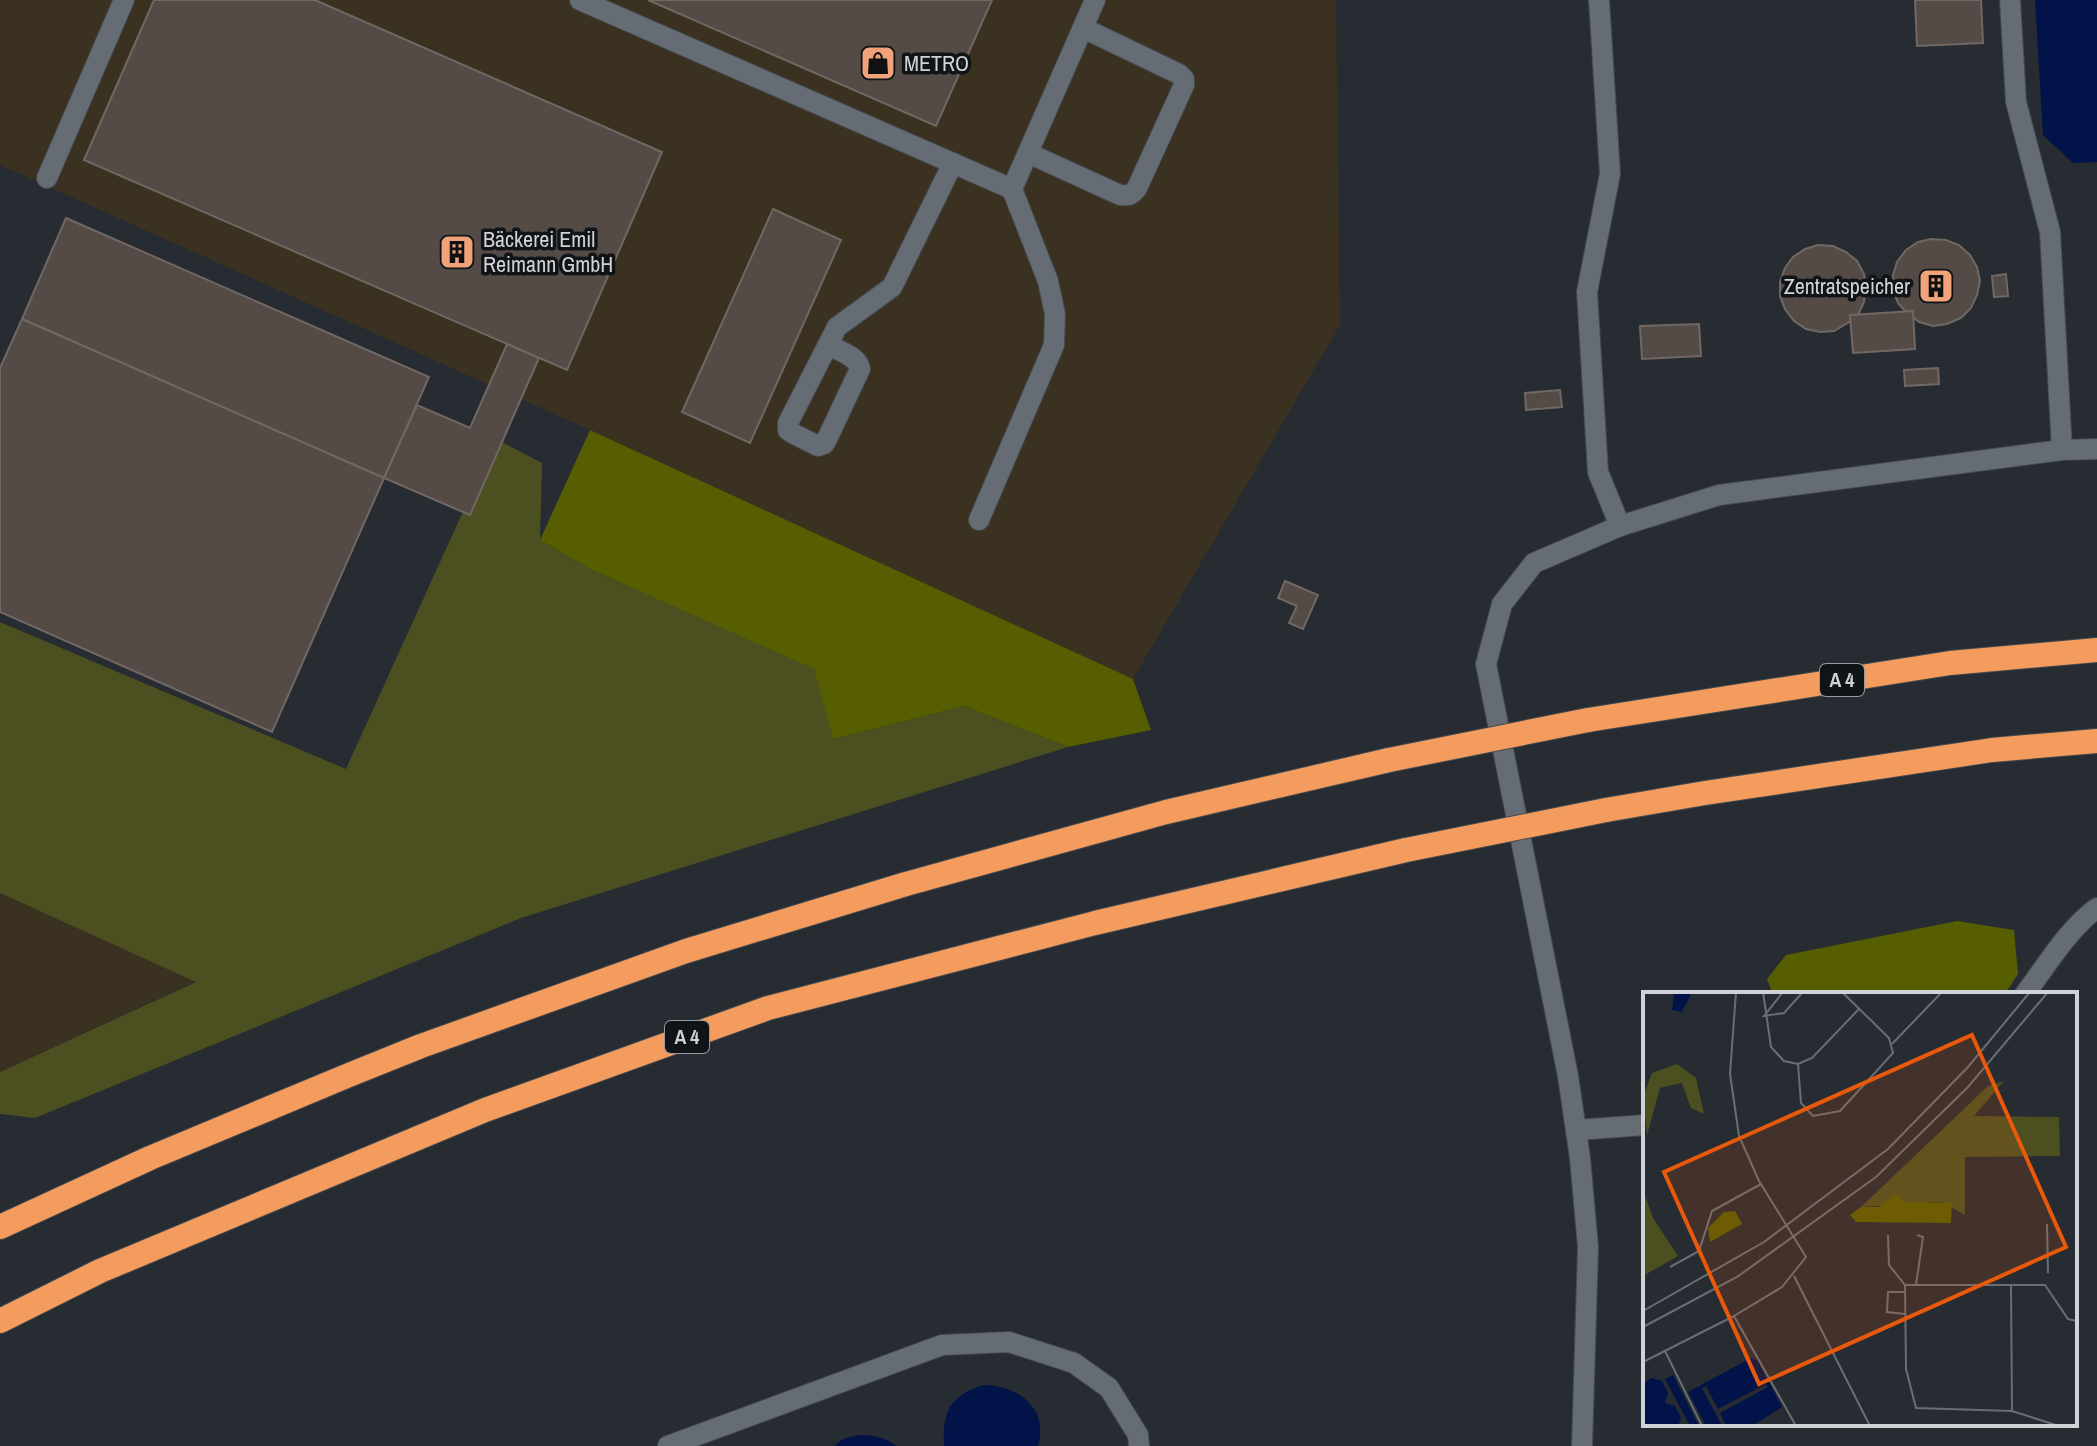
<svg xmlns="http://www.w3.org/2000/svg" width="2097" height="1446" font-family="'Archivo Narrow',sans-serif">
	<rect width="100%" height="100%" fill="#262c32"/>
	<g fill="#3a3121">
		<path d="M 0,0 L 1336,0 L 1340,325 L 1133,679 L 652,458 L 0,165 Z"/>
		<path d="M 0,893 L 197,981 L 0,1072 Z"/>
	</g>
	<path fill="#4c5021" d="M 496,439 L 542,463 L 540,540 L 590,569 L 815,669 L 833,739 L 964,706 L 1068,747 L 521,918 L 35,1118 L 0,1114 L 0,1072 L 196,982 L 0,893 L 0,622 L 346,769 Z"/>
	<g fill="#575d01">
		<path d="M 590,430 L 1133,679 L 1151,730 L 1068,747 L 964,706 L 833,739 L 814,669 L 590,569 L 540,540 Z"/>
		<path d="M 1957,921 L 2014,930 L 2018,974 L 2005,994 L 1773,994 L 1767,979 L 1786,955 Z"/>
	</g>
	<g fill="#011348">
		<path d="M 2035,0 L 2097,0 L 2097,162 L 2073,163 L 2043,135 Z"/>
		<path d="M 984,1385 C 1018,1386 1049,1408 1038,1446 L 944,1446 C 942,1412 950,1395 984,1385 Z"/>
		<path d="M 858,1435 C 874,1435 884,1437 897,1446 L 834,1446 L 843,1439 Z"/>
	</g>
	<g fill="#544a46" stroke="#716763" stroke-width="2">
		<path d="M 154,0 L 315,0 L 662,152 L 567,370 L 84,160 Z"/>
		<path d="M 648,0 L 992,0 L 936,126 Z"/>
		<path d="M 1915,0 L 1981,0 L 1983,43 L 1917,46 Z"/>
		<path d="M 773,209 L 841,240 L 750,443 L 682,412 Z"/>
		<path d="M 66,218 L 429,377 L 384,478 L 22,319 Z"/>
		<path d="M 1931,239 L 1946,240 L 1959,245 L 1970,255 L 1977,267 L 1980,281 L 1977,295 L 1971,308 L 1961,318 L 1947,324 L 1933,326 L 1919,322 L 1913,317 L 1913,311 L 1906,312 L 1898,303 L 1893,290 L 1893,275 L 1897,262 L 1906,250 L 1918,242 Z"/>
		<path d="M 1818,245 L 1833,246 L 1846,252 L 1857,261 L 1864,274 L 1866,287 L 1864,302 L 1858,315 L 1850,315 L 1851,321 L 1834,331 L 1820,332 L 1806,329 L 1794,321 L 1785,309 L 1780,296 L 1780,282 L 1785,268 L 1793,257 L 1805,249 Z"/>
		<path d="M 2006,274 L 2008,296 L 1994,297 L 1992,276 Z"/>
		<path d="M 1913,311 L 1915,349 L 1853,353 L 1850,315 Z"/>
		<path d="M 22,319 L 384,478 L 272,732 L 0,612 L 0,368 Z"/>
		<path d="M 1699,324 L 1701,356 L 1642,359 L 1640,326 Z"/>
		<path d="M 507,344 L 539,358 L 470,515 L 384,478 L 417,405 L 470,428 Z"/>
		<path d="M 1938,368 L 1939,384 L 1905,386 L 1904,370 Z"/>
		<path d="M 1560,390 L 1562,407 L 1526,410 L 1525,393 Z"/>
		<path d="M 1285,581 L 1318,595 L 1303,629 L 1289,623 L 1297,606 L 1278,598 Z"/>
	</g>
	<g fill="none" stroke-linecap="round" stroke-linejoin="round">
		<defs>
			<g id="minor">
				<path d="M 580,0 L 1012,189 L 1095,0"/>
				<path d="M 1599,0 L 1610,174 L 1587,292 L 1598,472 L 1620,526"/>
				<path d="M 1028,153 L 1120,195 C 1129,196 1132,195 1137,188 L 1184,85 L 1184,79 L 1179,74 L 1083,28"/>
				<path d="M 47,178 L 124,0"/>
				<path d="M 828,345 C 839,351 858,356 860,369 L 827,439 L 824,444 L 818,446 L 792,433 L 788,430 L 788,423 L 837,327 L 892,287 L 953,163"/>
				<path d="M 2062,450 L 2097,449"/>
				<path d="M 979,520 L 1054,345 L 1055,314 L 1048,281 L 1012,189"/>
				<path d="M 2025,994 C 2047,965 2068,929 2097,908"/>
				<path d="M 1576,1130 L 1645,1125"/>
				<path d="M 668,1446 L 942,1345 L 1009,1342 L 1074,1363 L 1109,1388 L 1138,1435 L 1139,1446"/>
				<path d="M 1582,1446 L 1588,1247 L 1580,1158 L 1568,1076 L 1486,664 L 1502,604 L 1534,563 L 1620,526 L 1719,495 L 2062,450 L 2050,232 L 2016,102 L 2010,0"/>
			</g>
			<g id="highway">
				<path d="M 1588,720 L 1950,663 L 2097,650"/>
				<path d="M 1606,810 L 1705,793 L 1992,750 L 2097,741"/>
				<path d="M 0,1227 L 150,1158 L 349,1075 L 421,1046 L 686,951 L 906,884 L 1166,812 L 1389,760"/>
				<path d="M 0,1321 L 100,1271 L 485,1110 L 768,1008 L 1095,923 L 1406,850"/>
			</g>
		</defs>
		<use href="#minor" stroke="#45494f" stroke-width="22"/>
		<use href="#highway" stroke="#45494f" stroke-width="26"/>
		<use href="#minor" stroke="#666c74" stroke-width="20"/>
		<use href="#highway" stroke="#f49c5e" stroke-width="24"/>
		<defs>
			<g id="highway-bridge">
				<path d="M 1389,760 L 1588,720"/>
				<path d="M 1406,850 L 1606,810"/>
			</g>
		</defs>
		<use href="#highway-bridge" stroke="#45494f" stroke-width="26" stroke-linecap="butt"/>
		<use href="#highway-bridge" stroke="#f49c5e" stroke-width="24"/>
	</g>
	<defs>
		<symbol id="shop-square" viewBox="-11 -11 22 22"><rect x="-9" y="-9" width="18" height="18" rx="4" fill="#f0a27a" stroke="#111417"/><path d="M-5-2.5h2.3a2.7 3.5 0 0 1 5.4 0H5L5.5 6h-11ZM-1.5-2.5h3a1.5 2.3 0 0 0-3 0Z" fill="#111"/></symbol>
		<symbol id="building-square" viewBox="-11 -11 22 22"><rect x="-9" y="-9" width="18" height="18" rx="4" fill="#f0a27a" stroke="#111417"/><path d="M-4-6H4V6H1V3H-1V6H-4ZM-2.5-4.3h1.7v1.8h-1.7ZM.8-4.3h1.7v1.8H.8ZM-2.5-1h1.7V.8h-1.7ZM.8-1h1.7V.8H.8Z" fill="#111"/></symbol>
	</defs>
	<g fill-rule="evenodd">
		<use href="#shop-square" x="858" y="43" width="40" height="40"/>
		<use href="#building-square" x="437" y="232" width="40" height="40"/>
		<use href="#building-square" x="1916" y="266" width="40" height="40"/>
	</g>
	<g text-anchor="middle" stroke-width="7" stroke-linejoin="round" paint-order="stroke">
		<g fill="#111417" stroke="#96999d" stroke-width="2">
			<rect x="1820" y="664" width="44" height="32" rx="6"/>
			<rect x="665" y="1021" width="44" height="32" rx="6"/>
		</g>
		<g font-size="20" font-weight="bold" fill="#cfd2d7">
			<text x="1842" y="687">A 4</text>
			<text x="687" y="1044">A 4</text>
		</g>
		<g font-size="22" fill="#cfd2d7" stroke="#111417" text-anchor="start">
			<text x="904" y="71">METRO</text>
			<text x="483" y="247">Bäckerei Emil<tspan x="483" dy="25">Reimann GmbH</tspan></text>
			<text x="1910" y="294" text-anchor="end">Zentratspeicher</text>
		</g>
	</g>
	<g transform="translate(1643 992)">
		<rect width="434" height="434" fill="#262c32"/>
		<path d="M 34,72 L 53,86 L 61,122 L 48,116 L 39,91 L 17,96 L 4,143 L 0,105 L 9,81 ZM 361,89 L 331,124 L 416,125 L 417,164 L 322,165 L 322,223 L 299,210 L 218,215 L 345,94 ZM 0,198 L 10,226 L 35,264 L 0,284 Z" fill="#4c5021"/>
		<path d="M 253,201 L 260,210 L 309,211 L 308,231 L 213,230 L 207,223 L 218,215 L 236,215 ZM 92,219 L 99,232 L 67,250 L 65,236 L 81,220 Z" fill="#575d01"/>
		<path d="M 31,0 L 49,0 L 39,20 L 29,18 ZM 108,366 L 115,369 L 139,415 L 109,434 L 83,434 L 77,421 L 125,395 L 123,392 L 75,417 L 63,394 L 59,396 L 79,434 L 63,434 L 45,400 ZM 30,383 L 56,434 L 47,434 L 22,387 ZM 9,386 L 19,389 L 25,401 L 22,411 L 32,414 L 38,426 L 35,434 L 0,434 L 0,391 Z" fill="#011348"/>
		<path fill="none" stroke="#6a6e74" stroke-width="2" d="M 93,0 L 87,82 L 96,144 L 116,189 L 163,265 L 139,295 L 91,324 L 153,434M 120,0 L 128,55 L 141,69 L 155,72M 140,0 L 121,24 L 141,21 L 160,0M 199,0 L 246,46 L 250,61 L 197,119 L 170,124 L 158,111 L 155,72 L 169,66 L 216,17M 249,52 L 299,0M 404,232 L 405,281M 245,243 L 246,273 L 262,293M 27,275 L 56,259 L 69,219 L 118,192M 151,284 L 227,434M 273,293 L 280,245 L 274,243M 368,293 L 262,293 L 263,377 L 273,416 L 369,419M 262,300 L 245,300 L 244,320 L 262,322M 0,319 L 121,250 L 245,157 L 325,75 L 387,0M 0,335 L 94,285 L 233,185 L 325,95 L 405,0M 22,359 L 59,434M 0,370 L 91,324M 416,434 L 369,419 L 368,293 L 402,293 L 425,327 L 434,329"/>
		<path fill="#e8590c" fill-opacity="0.15" stroke="#e8590c" stroke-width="4" d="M 329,43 L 423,255 L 116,392 L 21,180 Z"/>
		<rect width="434" height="434" fill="none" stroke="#cfd2d7" stroke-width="4"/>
	</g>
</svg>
